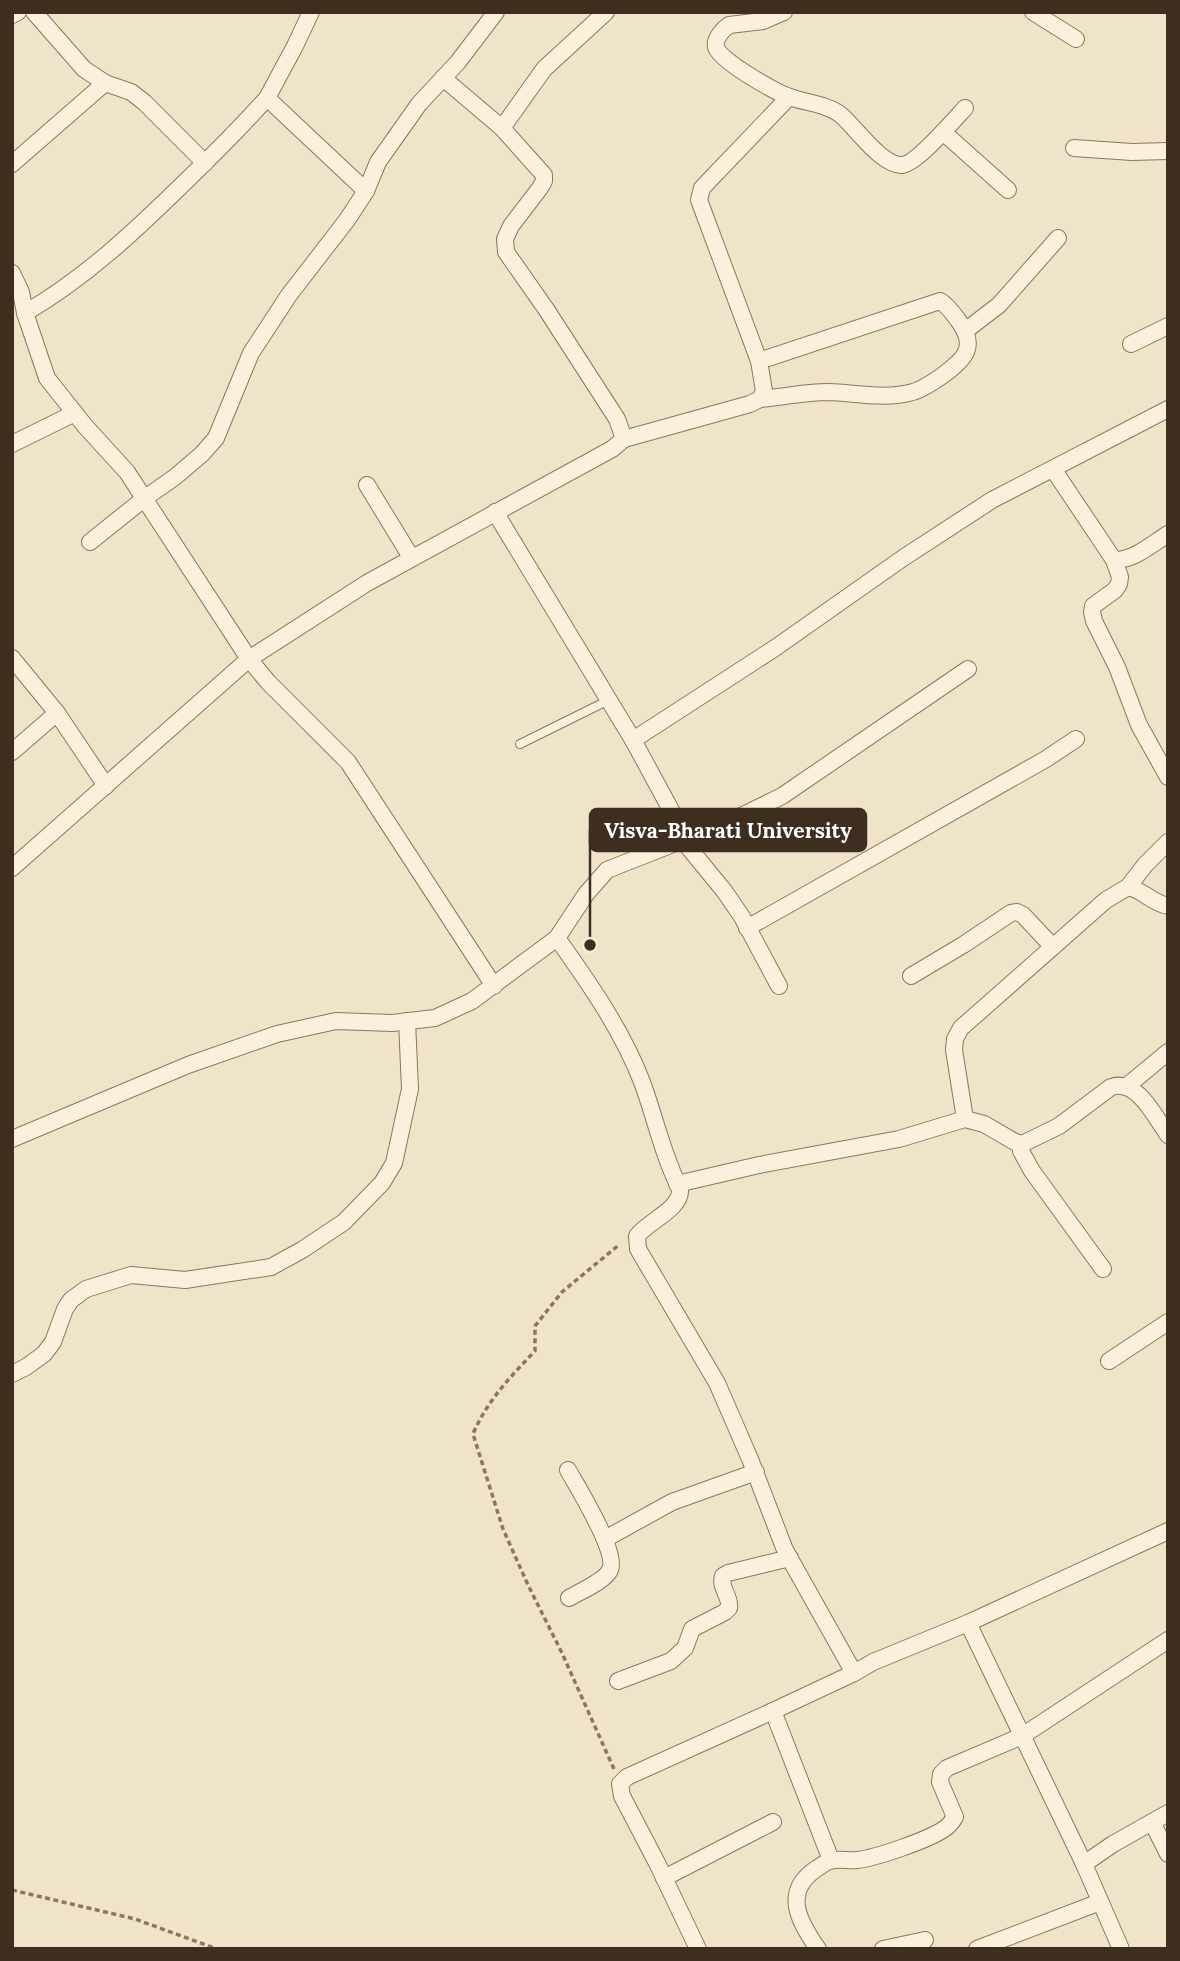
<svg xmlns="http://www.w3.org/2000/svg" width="1180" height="1961" font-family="Lora,serif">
	<rect width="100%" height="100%" fill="#f0e4c8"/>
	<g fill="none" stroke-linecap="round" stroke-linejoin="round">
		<defs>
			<path id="lane" d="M 520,744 L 609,700"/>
			<g id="street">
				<path d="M 34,12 L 84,69 L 105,83 L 131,92 L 144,102 L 205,163"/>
				<path d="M 784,12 L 763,21 L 729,25 C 723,29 714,39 716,47 C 718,60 777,93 790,97 C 806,103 827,104 841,115 C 856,128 882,166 902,165 C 916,164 954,120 965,108"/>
				<path d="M 1033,12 L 1076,39"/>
				<path d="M 12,15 L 18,12"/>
				<path d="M 443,78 L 502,128"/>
				<path d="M 267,98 L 295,46 L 311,12"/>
				<path d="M 943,132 L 1008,190"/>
				<path d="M 1074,148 L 1132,152 L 1168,151"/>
				<path d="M 12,164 L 105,83"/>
				<path d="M 12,273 L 21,292 L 25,313 L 47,378 L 85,426 L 127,472 L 249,659 L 12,868"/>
				<path d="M 25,313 C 84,279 135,231 184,183 C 212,156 240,128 267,98 L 366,191"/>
				<path d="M 965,331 L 999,305 L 1058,238"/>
				<path d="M 1131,344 L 1168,326"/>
				<path d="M 759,361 L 940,301 C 947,305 953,313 958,320 C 964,328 970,339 967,349 C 964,364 924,390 909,393 C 884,399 855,393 829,392 C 806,392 782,397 760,399"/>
				<path d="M 624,439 L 750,404 L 760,399 L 764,391 L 759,361 L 699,200 L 702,188 L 789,97"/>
				<path d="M 12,444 L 75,413"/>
				<path d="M 1053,469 L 1114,560 C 1133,561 1152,544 1168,534"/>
				<path d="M 367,485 L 411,557"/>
				<path d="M 495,512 L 633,740"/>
				<path d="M 90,542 L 145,498 L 175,477 L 202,454 L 216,438 L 251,353 L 289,295 L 347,220 L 366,191 L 378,162 L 419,104 L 458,62 L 496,12"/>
				<path d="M 1114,560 L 1120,577 L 1119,584 L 1115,590 L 1093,606 L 1092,612 L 1094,621 L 1117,667 L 1139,725 L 1168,777"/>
				<path d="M 12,658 L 57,713 L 106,786"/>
				<path d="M 12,752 L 57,713"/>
				<path d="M 680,837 L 725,892 L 742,917 L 779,986"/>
				<path d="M 686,843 L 782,796 L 968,669"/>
				<path d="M 1128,887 C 1143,890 1152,903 1168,906"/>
				<path d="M 747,928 L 1046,759 L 1076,739"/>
				<path d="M 557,938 L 586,894 L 607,870 L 673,844 L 679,836 L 678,823 L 633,740 L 775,648 L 903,558 L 992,500 L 1168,409"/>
				<path d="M 911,976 L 963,945 L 1011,913 L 1017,912 L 1023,915 L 1053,947"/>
				<path d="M 494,986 L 348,762 L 268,682 L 249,659 L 367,583 L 612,449 L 624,439 L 617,419 L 546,309 L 506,252 L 505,239 L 511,226 L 540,188 L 544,181 L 544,175 L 502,128 L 544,69 L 606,12"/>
				<path d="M 1127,1086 L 1168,1052"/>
				<path d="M 965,1119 L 954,1050 L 955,1039 L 961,1028 L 1106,900 L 1128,887 L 1145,865 L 1168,842"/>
				<path d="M 12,1139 L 188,1065 L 277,1034 L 336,1021 L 392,1023 L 435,1018 L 472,1001 L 557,938 C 589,983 622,1030 642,1082 C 655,1117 663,1156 680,1189 C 682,1209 648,1221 637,1236 L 638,1249 L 717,1383 L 750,1459 L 785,1550 L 854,1673"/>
				<path d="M 1022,1144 L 1021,1151 L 1032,1171 L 1103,1269"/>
				<path d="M 677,1184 L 759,1165 L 899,1139 L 965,1119 L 984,1124 L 1015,1142 L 1022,1144 L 1059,1126 L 1111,1087 C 1137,1078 1155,1117 1168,1135"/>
				<path d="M 1109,1361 L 1168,1322"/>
				<path d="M 12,1374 L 26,1367 L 44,1354 L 53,1342 L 65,1309 L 71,1300 L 86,1289 L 131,1275 L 185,1280 L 271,1267 L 302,1250 L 344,1222 L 382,1183 L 394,1163 L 410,1089 L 407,1021"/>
				<path d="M 568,1470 C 578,1488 618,1552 610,1570 C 605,1581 579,1592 569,1598"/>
				<path d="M 605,1539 L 672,1502 L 756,1472"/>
				<path d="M 968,1623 L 1084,1864 L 1121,1949"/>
				<path d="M 618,1681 L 671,1661 L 685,1648 L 692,1629 L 725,1612 L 729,1608 C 731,1596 719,1588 723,1576 L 728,1573 L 790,1558"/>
				<path d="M 773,1711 L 831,1860"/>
				<path d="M 1152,1822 L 1168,1854"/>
				<path d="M 1084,1864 L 1113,1844 L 1168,1813"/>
				<path d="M 664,1878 L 773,1822"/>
				<path d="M 698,1949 L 657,1863 L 622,1796 L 620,1784 L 627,1777 L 773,1711 L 854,1673 L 873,1662 L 968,1623 L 1168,1531"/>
				<path d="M 818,1949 C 799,1922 782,1892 816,1869 C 820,1867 825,1862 830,1861 C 838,1858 848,1861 857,1860 C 876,1858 928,1840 944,1829 C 949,1826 952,1822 955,1817 L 940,1782 L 941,1774 L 947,1768 L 1022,1736 L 1168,1640"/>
				<path d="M 883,1949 L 925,1940"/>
				<path d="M 977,1949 L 1100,1902"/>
			</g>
		</defs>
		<use href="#lane" stroke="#8d765c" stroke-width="10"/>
		<use href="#street" stroke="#8d765c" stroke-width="18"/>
		<g stroke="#8d765c" stroke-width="3.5" stroke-dasharray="5 3.5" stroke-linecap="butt">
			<path d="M 614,1769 L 562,1653 L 528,1585 L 503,1529 L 473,1434 C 487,1401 510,1377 535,1351 L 535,1326 L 562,1292 L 620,1244"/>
			<path d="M 12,1890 L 135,1919 L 217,1949"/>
		</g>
		<use href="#lane" stroke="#faf1dc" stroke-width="8"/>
		<use href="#street" stroke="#faf1dc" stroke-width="16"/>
	</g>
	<path fill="none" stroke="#3d2e20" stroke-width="2.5" d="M590 945L590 830"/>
	<circle fill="#3d2e20" stroke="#f7eed8" stroke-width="2.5" cx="590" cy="945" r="7"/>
	<rect fill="#3d2e20" stroke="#3d2e20" stroke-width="2.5" x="590" y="809" width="276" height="42" rx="7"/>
	<g font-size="21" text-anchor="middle" font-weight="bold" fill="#fff">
		<text x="728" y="838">Visva-Bharati University</text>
	</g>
	<rect width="1180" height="1961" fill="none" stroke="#3d2e20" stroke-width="28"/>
</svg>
